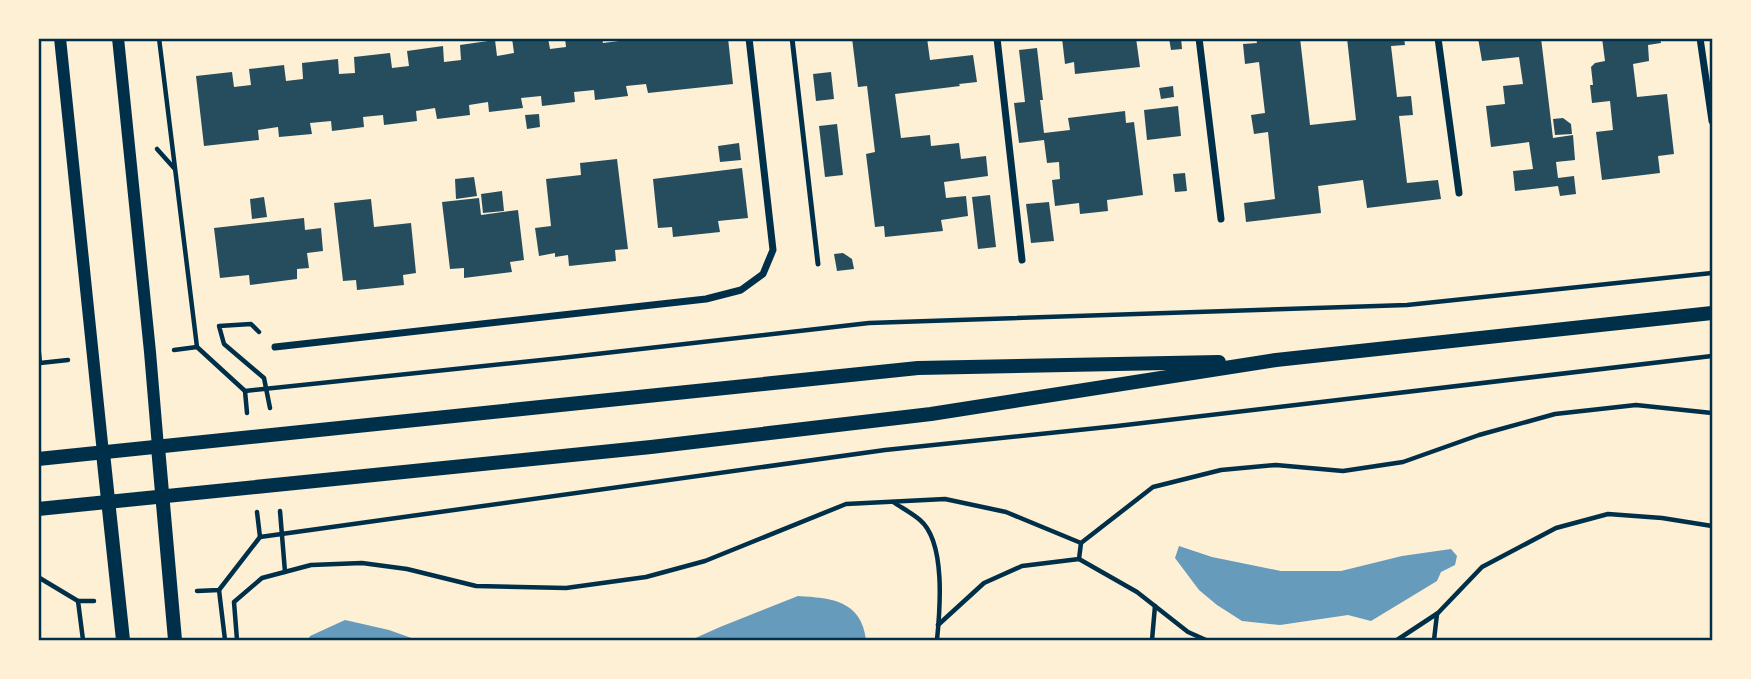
<svg xmlns="http://www.w3.org/2000/svg" width="1751" height="679" font-family="'Noto Sans',sans-serif">
	<rect width="100%" height="100%" fill="#fdf0d5"/>
	<g fill="#669bbc">
		<path d="M 1179,546 L 1212,557 L 1281,571 L 1341,571 L 1402,556 L 1451,549 L 1457,556 L 1455,565 L 1441,572 L 1437,581 L 1371,621 L 1348,615 L 1280,625 L 1242,621 L 1217,605 L 1199,590 L 1175,558 Z"/>
		<path d="M 798,596 C 831,598 861,600 866,640 L 691,640 L 720,627 Z"/>
		<path d="M 345,620 L 389,630 L 417,640 L 308,640 L 310,636 Z"/>
	</g>
	<g fill="#264d5e">
		<path d="M 512,38 L 548,38 L 550,49 L 566,47 L 565,38 L 602,38 L 603,43 L 619,41 L 619,38 L 728,38 L 733,84 L 648,93 L 646,84 L 626,86 L 628,96 L 595,100 L 594,90 L 574,92 L 575,102 L 542,106 L 541,96 L 521,98 L 523,108 L 489,112 L 488,102 L 469,105 L 470,115 L 437,119 L 435,108 L 416,111 L 417,121 L 384,125 L 383,115 L 363,117 L 364,127 L 332,131 L 331,121 L 310,123 L 312,134 L 279,137 L 278,127 L 258,130 L 259,140 L 204,146 L 196,76 L 232,72 L 234,87 L 251,85 L 249,69 L 284,65 L 286,81 L 303,79 L 302,63 L 338,59 L 339,74 L 355,73 L 354,57 L 390,53 L 392,68 L 409,66 L 407,51 L 443,46 L 444,62 L 461,60 L 460,45 L 495,40 L 497,56 L 514,53 Z"/>
		<path d="M 852,38 L 927,38 L 930,60 L 973,55 L 977,82 L 959,84 L 960,86 L 895,94 L 901,138 L 930,135 L 931,146 L 959,143 L 961,159 L 986,156 L 988,176 L 944,182 L 946,198 L 966,196 L 968,216 L 941,220 L 943,231 L 885,237 L 884,226 L 875,227 L 866,154 L 875,152 L 867,86 L 858,87 Z"/>
		<path d="M 1062,38 L 1136,38 L 1140,67 L 1075,74 L 1074,62 L 1065,64 Z"/>
		<path d="M 1169,38 L 1181,38 L 1182,49 L 1171,50 Z"/>
		<path d="M 1256,38 L 1300,38 L 1310,125 L 1356,120 L 1347,38 L 1404,38 L 1405,45 L 1391,46 L 1397,97 L 1411,96 L 1413,115 L 1399,116 L 1407,183 L 1438,180 L 1441,199 L 1367,208 L 1363,180 L 1318,186 L 1321,213 L 1246,222 L 1244,203 L 1275,199 L 1268,132 L 1254,134 L 1251,115 L 1265,113 L 1259,62 L 1245,64 L 1243,44 L 1257,43 Z"/>
		<path d="M 1478,38 L 1541,38 L 1553,138 L 1573,135 L 1575,160 L 1556,162 L 1558,178 L 1574,176 L 1576,194 L 1560,196 L 1558,186 L 1515,191 L 1513,171 L 1533,169 L 1529,142 L 1491,147 L 1486,106 L 1505,104 L 1503,86 L 1523,84 L 1519,57 L 1482,61 Z"/>
		<path d="M 1602,38 L 1660,38 L 1661,43 L 1648,45 L 1649,61 L 1633,64 L 1637,97 L 1667,94 L 1674,154 L 1658,156 L 1660,173 L 1602,180 L 1596,132 L 1613,130 L 1610,101 L 1592,103 L 1590,85 L 1593,85 L 1591,67 L 1595,63 L 1605,61 Z"/>
		<path d="M 1037,48 L 1043,100 L 1040,100 L 1044,133 L 1070,130 L 1068,118 L 1125,111 L 1126,123 L 1134,122 L 1143,195 L 1107,200 L 1108,211 L 1080,214 L 1079,203 L 1055,206 L 1052,180 L 1060,179 L 1059,162 L 1047,163 L 1044,140 L 1019,143 L 1014,103 L 1025,102 L 1019,50 Z"/>
		<path d="M 831,72 L 834,99 L 816,101 L 813,74 Z"/>
		<path d="M 1173,86 L 1174,97 L 1161,99 L 1159,88 Z"/>
		<path d="M 1178,106 L 1181,136 L 1147,140 L 1144,110 Z"/>
		<path d="M 539,114 L 540,127 L 527,129 L 525,115 Z"/>
		<path d="M 1563,118 L 1571,124 L 1572,134 L 1555,135 L 1553,119 Z"/>
		<path d="M 837,124 L 843,175 L 825,177 L 819,126 Z"/>
		<path d="M 739,143 L 741,160 L 720,162 L 718,146 Z"/>
		<path d="M 617,159 L 628,249 L 615,250 L 616,261 L 569,266 L 568,255 L 555,257 L 555,253 L 539,256 L 535,228 L 551,226 L 546,179 L 581,175 L 580,163 Z"/>
		<path d="M 742,168 L 748,218 L 718,221 L 720,232 L 673,237 L 672,227 L 658,228 L 653,179 Z"/>
		<path d="M 1185,173 L 1187,191 L 1175,192 L 1173,174 Z"/>
		<path d="M 474,177 L 477,196 L 456,199 L 455,179 Z"/>
		<path d="M 502,191 L 504,211 L 483,213 L 481,194 Z"/>
		<path d="M 990,195 L 996,247 L 978,249 L 972,197 Z"/>
		<path d="M 264,197 L 267,217 L 252,219 L 250,199 Z"/>
		<path d="M 479,198 L 481,215 L 518,210 L 524,260 L 510,262 L 512,272 L 464,278 L 464,268 L 450,269 L 442,202 Z"/>
		<path d="M 371,199 L 374,227 L 411,223 L 416,273 L 403,275 L 404,285 L 357,290 L 356,280 L 343,281 L 334,203 Z"/>
		<path d="M 1049,202 L 1054,241 L 1031,243 L 1026,204 Z"/>
		<path d="M 304,218 L 305,230 L 321,228 L 323,251 L 307,253 L 309,268 L 297,269 L 297,279 L 250,285 L 249,275 L 220,278 L 214,228 Z"/>
		<path d="M 843,253 L 852,259 L 854,269 L 837,271 L 834,254 Z"/>
	</g>
	<g fill="none" stroke-linecap="round" stroke-linejoin="round">
		<g stroke="#003049" stroke-width="4.5">
			<path d="M 159,38 L 197,347"/>
			<path d="M 157,149 L 174,168"/>
			<path d="M 259,332 L 251,324 L 219,326 L 224,344 L 264,378 L 270,408"/>
			<path d="M 38,344 L 40,363"/>
			<path d="M 174,350 L 197,347 L 245,391 L 247,413"/>
			<path d="M 38,365 L 40,363 L 68,360"/>
			<path d="M 245,391 L 561,358 L 869,323 L 1407,305 L 1712,273"/>
			<path d="M 893,502 C 902,508 912,513 920,520 C 946,542 940,610 937,640"/>
			<path d="M 280,511 L 285,572"/>
			<path d="M 260,537 L 885,450 L 1117,426 L 1712,356"/>
			<path d="M 1079,559 L 1081,543"/>
			<path d="M 38,577 L 78,601 L 94,601"/>
			<path d="M 219,590 L 225,640"/>
			<path d="M 197,591 L 219,590 L 260,537 L 257,512"/>
			<path d="M 78,601 L 83,640"/>
			<path d="M 938,625 L 984,583 L 1022,566 L 1079,559 L 1137,592 L 1188,632 L 1206,640"/>
			<path d="M 237,640 L 234,602 L 262,578 L 311,565 L 362,563 L 407,569 L 476,586 L 566,588 L 646,577 L 705,561 L 846,504 L 945,499 L 1006,512 L 1081,543 L 1153,487 L 1221,470 L 1276,465 L 1343,471 L 1403,462 L 1479,435 L 1555,414 L 1636,405 L 1712,413"/>
			<path d="M 1152,640 L 1155,606"/>
			<path d="M 1397,640 L 1438,613 L 1482,567 L 1556,528 L 1608,514 L 1662,518 L 1712,526"/>
			<path d="M 1434,640 L 1437,614"/>
		</g>
		<path stroke="#003049" stroke-width="5" d="M 792,38 L 818,264"/>
		<g stroke="#003049" stroke-width="7">
			<path d="M 997,38 L 1022,260"/>
			<path d="M 1199,38 L 1221,219"/>
			<path d="M 1438,38 L 1459,193"/>
			<path d="M 1700,38 L 1712,121"/>
			<path d="M 275,347 L 706,299 L 741,290 L 763,274 L 773,250 L 749,38"/>
		</g>
		<g stroke="#003049" stroke-width="12">
			<path d="M 60,38 L 103,453"/>
			<path d="M 118,38 L 150,352 L 158,447"/>
		</g>
		<g stroke="#003049" stroke-width="14">
			<path d="M 158,447 L 175,640"/>
			<path d="M 103,453 L 123,640"/>
			<path d="M 38,459 L 918,368 L 1219,362"/>
			<path d="M 38,509 L 651,447 L 931,414 L 1276,360 L 1712,313"/>
		</g>
	</g>
	<rect width="1751" height="679" fill="none" stroke="#fdf0d5" stroke-width="80"/>
	<rect x="40" y="40" width="1671" height="599" fill="none" stroke="#003049" stroke-width="2.5"/>
</svg>
